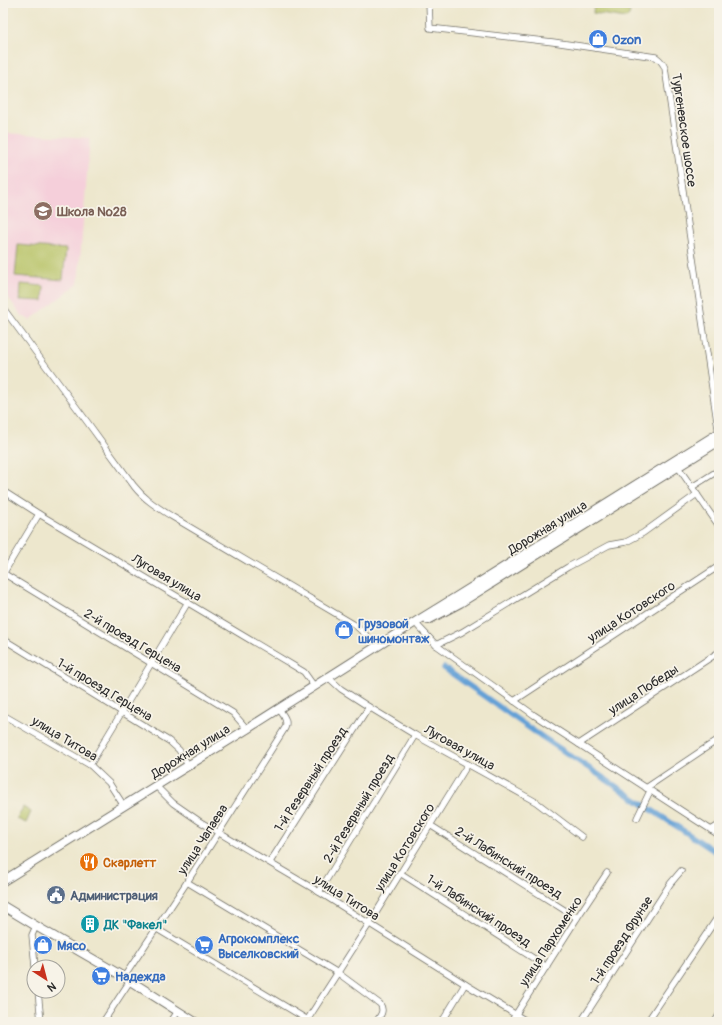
<svg xmlns="http://www.w3.org/2000/svg" width="722" height="1025" font-family="Pangolin,sans-serif">
	<rect width="100%" height="100%" fill="#f7f3e8"/>
	<filter id="ink" filterUnits="userSpaceOnUse"><feTurbulence type="fractalNoise" baseFrequency=".025" numOctaves="2"/><feDisplacementMap in="SourceGraphic" scale="8" xChannelSelector="R" yChannelSelector="G"/><feConvolveMatrix kernelMatrix="1 2 1 2 8 2 1 2 1" color-interpolation-filters="sRGB"/></filter>
	<filter id="wash" filterUnits="userSpaceOnUse"><feTurbulence type="fractalNoise" baseFrequency=".012" numOctaves="4" result="noise"/><feDisplacementMap in="SourceGraphic" scale="16" xChannelSelector="R" yChannelSelector="G"/><feGaussianBlur stdDeviation="0.9" result="paint"/><feColorMatrix in="noise" values="0 0 0 0 0 0 0 0 0 0 0 0 0 0 0 0 0 1.4 0 .05"/><feComposite in="paint" operator="in"/></filter>
	<g filter="url(#wash)">
		<rect width="100%" height="100%" fill="#ede7cd"/>
		<path fill="#f5cfda" d="M 3,133 L 90,138 L 78,284 L 30,320 L 21,315 L 3,290 Z"/>
		<g fill="#b5c162" stroke="#707646">
			<path d="M 594,3 C 607,3 623,0 630,12 L 628,17 L 626,18 L 593,13 Z"/>
			<path d="M 18,245 L 66,249 L 63,280 L 15,276 Z"/>
			<path d="M 21,284 L 44,286 L 43,301 L 20,300 Z"/>
			<path d="M 23,807 L 31,812 L 26,823 L 17,819 Z"/>
		</g>
		<g fill="none" stroke-linecap="round" stroke-linejoin="round">
			<path stroke="#65a1d6" stroke-width="5.5" d="M 444,668 L 535,732 L 644,805 L 719,854"/>
		</g>
	</g>
	<g filter="url(#ink)">
		<g fill="none" stroke-linecap="round" stroke-linejoin="round">
			<defs>
				<g id="street">
					<path d="M 429,3 L 430,28 L 553,42 L 656,57 C 660,60 663,63 665,68 L 719,435"/>
					<path d="M 3,308 L 88,423 L 134,486 C 144,499 157,507 171,516 L 355,625 L 378,646"/>
					<path d="M 678,467 L 719,526"/>
					<path d="M 692,487 L 719,470"/>
					<path d="M 3,491 L 39,514 L 304,672 L 314,686"/>
					<path d="M 3,573 L 233,713 L 247,729"/>
					<path d="M 3,574 L 39,514"/>
					<path d="M 418,626 L 436,645 L 534,715 L 719,835"/>
					<path d="M 3,639 L 169,741 L 179,750 L 188,765"/>
					<path d="M 436,645 L 462,632 L 568,567 L 609,545 L 626,542 L 643,533 L 697,494"/>
					<path d="M 328,677 L 341,689 L 369,707 L 415,735 L 536,802 L 582,837"/>
					<path d="M 514,701 L 719,566"/>
					<path d="M 3,715 L 90,765 L 109,783 L 124,806"/>
					<path d="M 579,744 L 719,652"/>
					<path d="M 90,765 L 188,602"/>
					<path d="M 156,786 L 173,803 L 199,821 L 319,892 L 465,984 L 528,1022"/>
					<path d="M 646,788 L 719,739"/>
					<path d="M 637,818 L 650,791"/>
					<path d="M 430,825 L 577,918"/>
					<path d="M 711,830 L 719,825"/>
					<path d="M 270,862 L 369,707"/>
					<path d="M 400,873 L 547,967"/>
					<path d="M 187,882 L 338,973 L 380,1004 C 385,1011 380,1016 376,1022"/>
					<path d="M 319,892 L 415,735"/>
					<path d="M 157,929 L 308,1020"/>
					<path d="M 35,967 L 32,935 L 36,926"/>
					<path d="M 124,977 L 187,882 L 285,728 C 288,721 284,716 279,709"/>
					<path d="M 38,991 L 41,1022"/>
					<path d="M 103,1022 L 130,981"/>
					<path d="M 171,1022 L 178,1011"/>
					<path d="M 306,1022 L 369,924 L 468,764"/>
					<path d="M 442,1022 L 465,984"/>
					<path d="M 511,1022 L 577,918 L 607,873"/>
					<path d="M 581,1022 L 670,884 L 681,871"/>
					<path d="M 647,1022 L 719,915"/>
					<path d="M 715,1022 L 719,1015"/>
				</g>
				<g id="secondary">
					<path d="M 428,620 L 460,603 L 719,441"/>
					<path d="M 3,881 L 247,729 L 417,621 L 456,597 L 719,433"/>
					<path d="M 3,906 L 41,929 L 124,977 L 195,1022"/>
				</g>
			</defs>
			<use href="#street" stroke="#6f6d64" stroke-width="7"/>
			<use href="#secondary" stroke="#6f6d64" stroke-width="10"/>
			<use href="#street" stroke="#fff" stroke-width="5.5"/>
			<use href="#secondary" stroke="#fff" stroke-width="8"/>
		</g>
	</g>
	<defs>
		<symbol id="shop-disc" viewBox="-11 -11 22 22"><circle r="9.5" fill="#3f7fe0" stroke="#f7f3e8"/><path d="M-5-2.5h2.3a2.7 3.5 0 0 1 5.4 0H5L5.5 6h-11ZM-1.5-2.5h3a1.5 2.3 0 0 0-3 0Z" fill="#fff"/></symbol>
		<symbol id="school-disc" viewBox="-11 -11 22 22"><circle r="9.5" fill="#8d6e63" stroke="#f7f3e8"/><path d="M0-5L7-2L0 1L-7-2ZM-4 1L0 2.5L4 1V4Q0 6-4 4Z" fill="#fff"/></symbol>
		<symbol id="restaurant-disc" viewBox="-11 -11 22 22"><circle r="9.5" fill="#e8710a" stroke="#f7f3e8"/><path d="M-5-6h1v4h1v-4h1v4h1v-4h1v5L-1.5 .5V6h-2V.5L-5-1ZM5-6V6H3V1.5H1.5Q1.5-4 5-6Z" fill="#fff"/></symbol>
		<symbol id="civic-disc" viewBox="-11 -11 22 22"><circle r="9.5" fill="#5c6f8a" stroke="#f7f3e8"/><path d="M-.6-6.5H3V-4.5H.6V-3L4-1V1h2V6H-6V1h2V-1L-.6-3ZM-1.2 2.5V6h2.4V2.5Z" fill="#fff"/></symbol>
		<symbol id="building-disc" viewBox="-11 -11 22 22"><circle r="9.5" fill="#0f9aa8" stroke="#f7f3e8"/><path d="M-4-6H4V6H1V3H-1V6H-4ZM-2.5-4.3h1.7v1.8h-1.7ZM.8-4.3h1.7v1.8H.8ZM-2.5-1h1.7V.8h-1.7ZM.8-1h1.7V.8H.8Z" fill="#fff"/></symbol>
		<symbol id="supermarket-disc" viewBox="-11 -11 22 22"><circle r="9.5" fill="#3f7fe0" stroke="#f7f3e8"/><path d="M-6-5.5h2.5l.6 2H6L4.5 2H-2.5L-4.4-4H-6ZM-1.5 3.2a1.3 1.3 0 1 0 .1 0ZM3 3.2a1.3 1.3 0 1 0 .1 0Z" fill="#fff"/></symbol>
	</defs>
	<g fill-rule="evenodd">
		<use href="#shop-disc" x="587" y="28" width="22" height="22"/>
		<use href="#school-disc" x="32" y="200" width="22" height="22"/>
		<use href="#shop-disc" x="333" y="619" width="22" height="22"/>
		<use href="#restaurant-disc" x="78" y="851" width="22" height="22"/>
		<use href="#civic-disc" x="45" y="884" width="22" height="22"/>
		<use href="#building-disc" x="79" y="913" width="22" height="22"/>
		<use href="#shop-disc" x="32" y="934" width="22" height="22"/>
		<use href="#supermarket-disc" x="193" y="934" width="22" height="22"/>
		<use href="#supermarket-disc" x="90" y="965" width="22" height="22"/>
	</g>
	<g text-anchor="middle" stroke-width="3.5" stroke-linejoin="round" paint-order="stroke">
		<g font-size="13" font-weight="bold" fill="#366cbe" stroke="#f7f3e8" text-anchor="start">
			<text x="612" y="44">Ozon</text>
			<text x="358" y="628">Грузовой<tspan x="358" dy="15">шиномонтаж</tspan></text>
			<text x="218" y="943">Агрокомплекс<tspan x="218" dy="15">Выселковский</tspan></text>
			<text x="57" y="950">Мясо</text>
			<text x="115" y="981">Надежда</text>
		</g>
		<g font-size="13" fill="#2b2b2b" stroke="#f7f3e8">
			<text transform="translate(685 130) rotate(82)" y="5">Тургеневское шоссе</text>
			<text transform="translate(547 527) rotate(-32)" y="5">Дорожная улица</text>
			<text transform="translate(167 577) rotate(31)" y="5">Луговая улица</text>
			<text transform="translate(631 611) rotate(-33)" y="5">улица Котовского</text>
			<text transform="translate(133 640) rotate(31)" y="5">2-й проезд Герцена</text>
			<text transform="translate(105 689) rotate(31)" y="5">1-й проезд Герцена</text>
			<text transform="translate(643 689) rotate(-33)" y="5">улица Победы</text>
			<text transform="translate(65 738) rotate(31)" y="5">улица Титова</text>
			<text transform="translate(460 747) rotate(29)" y="5">Луговая улица</text>
			<text transform="translate(190 751) rotate(-32)" y="5">Дорожная улица</text>
			<text transform="translate(310 779) rotate(-57)" y="5">1-й Резервный проезд</text>
			<text transform="translate(358 808) rotate(-59)" y="5">2-й Резервный проезд</text>
			<text transform="translate(202 839) rotate(-57)" y="5">улица Чапаева</text>
			<text transform="translate(404 847) rotate(-58)" y="5">улица Котовского</text>
			<text transform="translate(509 862) rotate(32)" y="5">2-й Лабинский проезд</text>
			<text transform="translate(347 897) rotate(32)" y="5">улица Титова</text>
			<text transform="translate(479 910) rotate(33)" y="5">1-й Лабинский проезд</text>
			<text transform="translate(621 940) rotate(-57)" y="5">1-й проезд Фрунзе</text>
			<text transform="translate(550 941) rotate(-57)" y="5">улица Пархоменко</text>
		</g>
		<g font-size="13" font-weight="bold" fill="#785e54" stroke="#f7f3e8" text-anchor="start">
			<text x="57" y="216">Школа №28</text>
		</g>
		<g font-size="13" font-weight="bold" fill="#c56008" stroke="#f7f3e8" text-anchor="start">
			<text x="103" y="867">Скарлетт</text>
		</g>
		<g font-size="13" font-weight="bold" fill="#4e5e75" stroke="#f7f3e8" text-anchor="start">
			<text x="70" y="900">Администрация</text>
		</g>
		<g font-size="13" font-weight="bold" fill="#0d838f" stroke="#f7f3e8" text-anchor="start">
			<text x="104" y="929">ДК "Факел"</text>
		</g>
	</g>
	<rect width="722" height="1025" fill="none" stroke="#f7f3e8" stroke-width="16"/>
	<g transform="translate(46 979) rotate(144)"><circle r="19" fill="#f7f3e8" stroke="#a5a39c"/>
	<path d="M0-3L7 15L0 10L-7 15Z" fill="#c8321e"/>
	<text y="-6" font-size="11" font-weight="bold" text-anchor="middle" fill="#2b2b2b">N</text>
	</g>
</svg>
